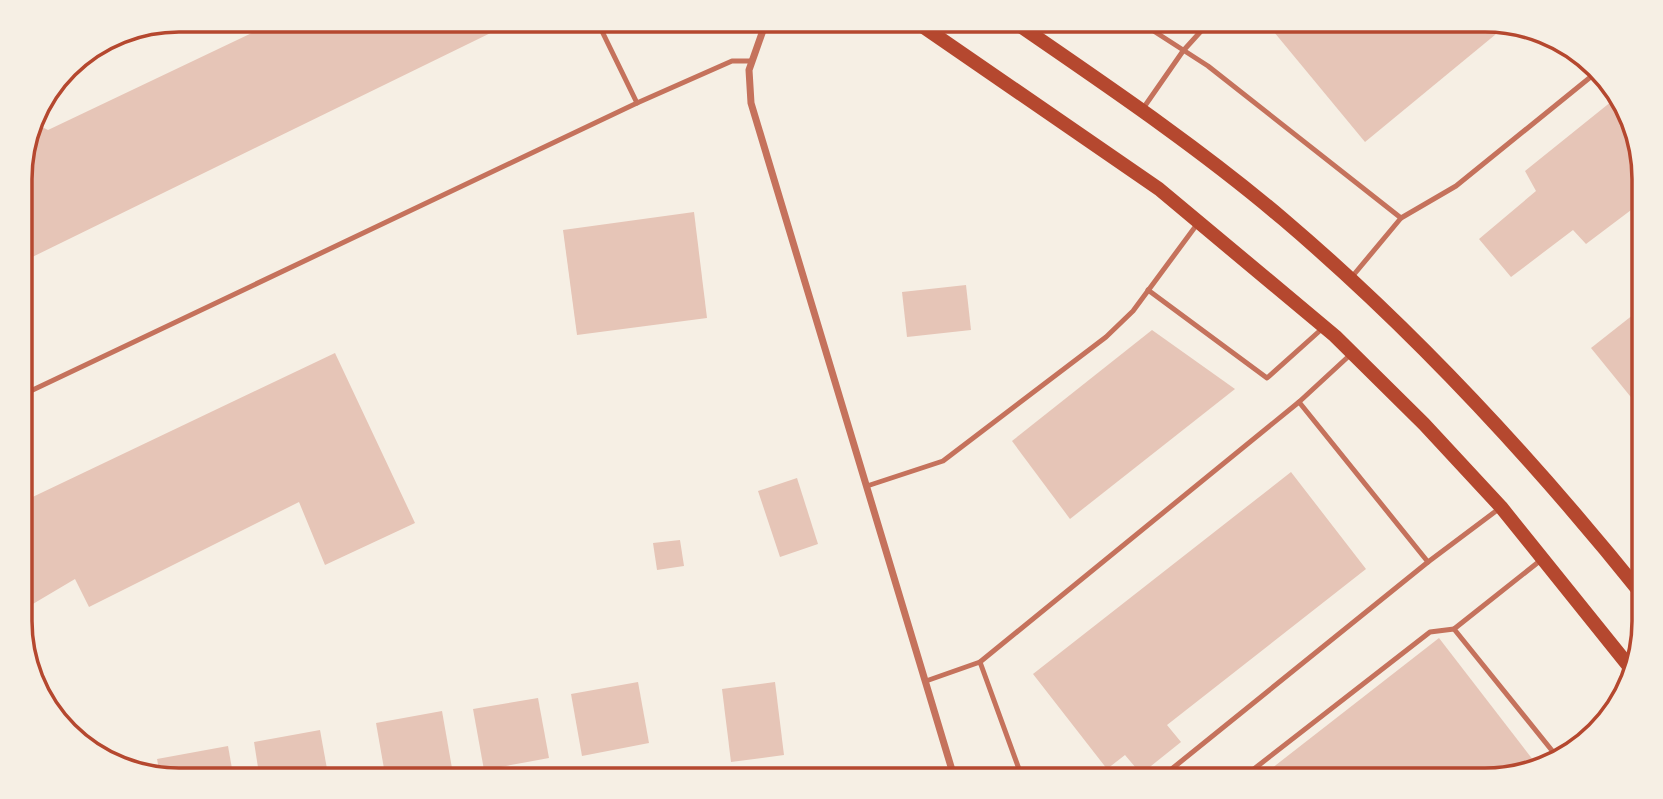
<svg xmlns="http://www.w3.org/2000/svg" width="1663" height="799" font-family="'Archivo Narrow',sans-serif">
	<rect width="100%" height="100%" fill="#f6efe4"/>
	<g fill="#e6c5b7">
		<path d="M 281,19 L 519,19 L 20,263 L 20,168 L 32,122 L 48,130 Z"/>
		<path d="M 1291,19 L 1484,19 L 1507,25 L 1365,142 L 1274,32 Z"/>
		<path d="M 1617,97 L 1642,158 L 1643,201 L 1586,244 L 1573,230 L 1511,277 L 1479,239 L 1536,191 L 1525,171 Z"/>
		<path d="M 694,212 L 707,318 L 577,335 L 563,230 Z"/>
		<path d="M 966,285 L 971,330 L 907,337 L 902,292 Z"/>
		<path d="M 1643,307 L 1643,412 L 1591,348 Z"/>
		<path d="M 1152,330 L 1235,389 L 1070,519 L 1012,441 Z"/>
		<path d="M 335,353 L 415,523 L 325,565 L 299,502 L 89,607 L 75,579 L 21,611 L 20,503 Z"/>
		<path d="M 1291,472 L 1366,569 L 1167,725 L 1181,742 L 1141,774 L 1125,755 L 1107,769 L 1033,674 Z"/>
		<path d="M 797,478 L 818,544 L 780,557 L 758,491 Z"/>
		<path d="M 680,540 L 684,566 L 657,570 L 653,543 Z"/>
		<path d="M 1439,638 L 1537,765 L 1494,779 L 1258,779 Z"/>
		<path d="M 638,682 L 649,743 L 582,756 L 571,694 Z"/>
		<path d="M 775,682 L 784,755 L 731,762 L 722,689 Z"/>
		<path d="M 538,698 L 549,758 L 484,770 L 473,709 Z"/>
		<path d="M 442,711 L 453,774 L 424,780 L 386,780 L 376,723 Z"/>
		<path d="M 320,730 L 329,780 L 260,780 L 254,742 Z"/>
		<path d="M 228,746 L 234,780 L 179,780 L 160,775 L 157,759 Z"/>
	</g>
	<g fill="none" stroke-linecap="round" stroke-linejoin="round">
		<g stroke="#c5725c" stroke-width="5">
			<path d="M 596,19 L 637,103"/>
			<path d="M 1135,19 L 1208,66 L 1401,218 L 1351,278"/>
			<path d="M 1142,110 L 1183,51 L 1212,19"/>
			<path d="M 1401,218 L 1456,186 L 1598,71"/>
			<path d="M 1148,290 L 1267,378 L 1324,327"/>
			<path d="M 1350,355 L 1299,402 L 1428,562 L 1500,508"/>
			<path d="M 20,396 L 637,103 L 732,61 L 751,61"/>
			<path d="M 867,486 L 943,461 L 1106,337 L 1133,311 L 1198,223"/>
			<path d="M 1541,560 L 1454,629 L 1558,758"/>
			<path d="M 980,662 L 1299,402"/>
			<path d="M 926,681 L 980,662 L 1023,780"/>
			<path d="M 1241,779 L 1430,632 L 1454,629"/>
			<path d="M 1158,780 L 1428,562"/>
		</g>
		<path stroke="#c5725c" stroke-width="7" d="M 767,19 L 749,70 L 751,103 L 955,780"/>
		<g stroke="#b5482f" stroke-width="14">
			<path d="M 912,19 L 1159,189 L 1335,336 L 1424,424 L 1501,507 L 1632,670"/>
			<path d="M 1010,19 C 1103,83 1197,146 1283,219 C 1417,333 1534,460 1644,597"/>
		</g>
	</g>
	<path d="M0 0H1663V799H0ZM179 32H1485A147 147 0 0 1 1632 179V621A147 147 0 0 1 1485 768H179A147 147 0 0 1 32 621V179A147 147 0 0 1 179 32Z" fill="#f6efe4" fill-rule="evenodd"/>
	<path fill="none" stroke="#b5482f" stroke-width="3.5" d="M179 32H1485A147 147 0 0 1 1632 179V621A147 147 0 0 1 1485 768H179A147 147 0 0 1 32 621V179A147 147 0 0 1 179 32Z"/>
</svg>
